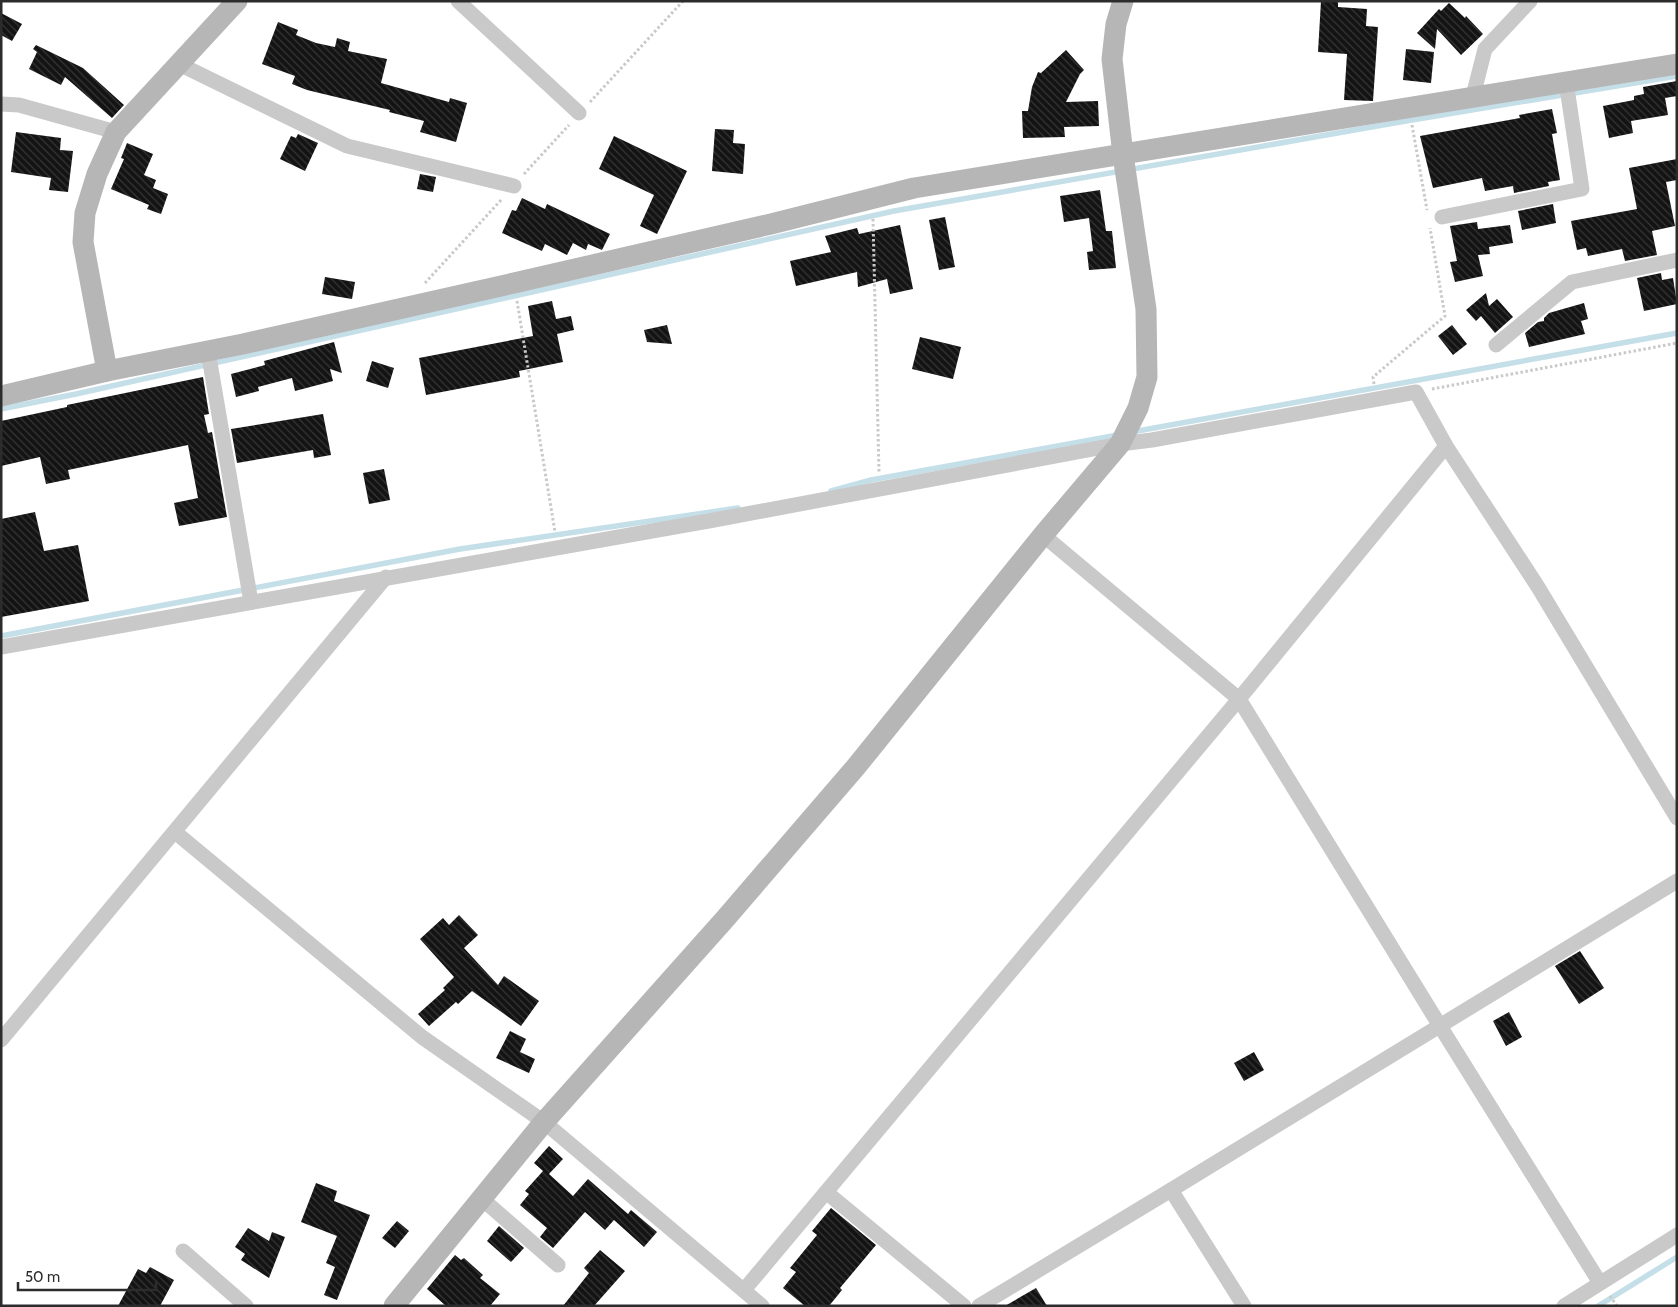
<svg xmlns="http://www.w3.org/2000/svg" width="1678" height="1307" font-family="Cabin,sans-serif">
	<defs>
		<pattern id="building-back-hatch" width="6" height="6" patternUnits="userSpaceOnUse" patternTransform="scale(1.25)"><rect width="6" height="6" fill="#131313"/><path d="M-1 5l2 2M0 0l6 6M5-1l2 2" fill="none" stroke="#363636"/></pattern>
	</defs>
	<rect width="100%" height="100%" fill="#fff"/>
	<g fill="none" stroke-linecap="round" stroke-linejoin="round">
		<g stroke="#c5dfe9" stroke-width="5.5">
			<path d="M 1,409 L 76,394 L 894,211 L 1400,122 L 1677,76"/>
			<path d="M 1132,432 L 1677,333"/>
			<path d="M 831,491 L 871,480 L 1118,435"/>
			<path d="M 1,636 L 460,549 L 738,508"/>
			<path d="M 1598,1306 L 1677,1257"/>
		</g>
	</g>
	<g fill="url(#building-back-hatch)">
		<path d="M 1321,1 L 1338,1 L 1338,7 L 1367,9 L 1366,26 L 1378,27 L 1373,101 L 1344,100 L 1347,54 L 1318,52 Z"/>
		<path d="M 1449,3 L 1465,18 L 1466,16 L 1483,34 L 1461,55 L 1437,29 L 1435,49 L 1417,33 L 1439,9 L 1441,11 Z"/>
		<path d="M 1,13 L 22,24 L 12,41 L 1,35 Z"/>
		<path d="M 278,22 L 298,30 L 296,35 L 316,43 L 335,47 L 337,38 L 350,42 L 348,51 L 387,59 L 381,83 L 449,102 L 450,98 L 467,103 L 456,142 L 420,132 L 424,121 L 389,112 L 390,110 L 307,90 L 292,84 L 295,76 L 262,64 Z"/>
		<path d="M 36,45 L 83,68 L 124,105 L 112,118 L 65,77 L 61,85 L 29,69 L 37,52 L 33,49 Z"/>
		<path d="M 1406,49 L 1434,52 L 1431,83 L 1403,80 Z"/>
		<path d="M 1066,50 L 1084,70 L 1080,74 L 1066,102 L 1098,101 L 1099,126 L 1064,127 L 1065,137 L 1023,138 L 1022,111 L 1028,111 L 1032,87 L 1038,72 L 1041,73 Z"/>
		<path d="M 1677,81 L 1677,96 L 1665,98 L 1668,115 L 1631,121 L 1633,133 L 1609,138 L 1603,106 L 1634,100 L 1634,96 L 1644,94 L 1643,87 Z"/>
		<path d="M 1552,109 L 1557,133 L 1552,134 L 1560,180 L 1548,182 L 1549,186 L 1514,193 L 1513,186 L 1485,191 L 1482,178 L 1433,188 L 1420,136 L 1520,118 L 1519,115 Z"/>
		<path d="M 715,129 L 734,130 L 733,143 L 745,144 L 743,174 L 712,171 Z"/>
		<path d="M 16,132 L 61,138 L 60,150 L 73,151 L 68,192 L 49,190 L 51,178 L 11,172 Z"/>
		<path d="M 298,134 L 318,143 L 305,171 L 280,159 L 291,136 L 296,138 Z"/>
		<path d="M 614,136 L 687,171 L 657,234 L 640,226 L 654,195 L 599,169 Z"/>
		<path d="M 127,143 L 153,154 L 144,175 L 156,180 L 153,188 L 168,194 L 161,214 L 147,209 L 149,205 L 111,189 L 124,159 L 121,158 Z"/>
		<path d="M 1677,159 L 1677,180 L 1666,182 L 1675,226 L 1652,231 L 1657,255 L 1625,261 L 1622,249 L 1588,256 L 1586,248 L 1577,250 L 1571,221 L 1637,209 L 1629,168 Z"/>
		<path d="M 420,174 L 436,177 L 433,192 L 417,189 Z"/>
		<path d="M 1100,190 L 1106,231 L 1112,231 L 1116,268 L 1089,270 L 1087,252 L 1093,251 L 1089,218 L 1064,222 L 1060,196 Z"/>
		<path d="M 522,198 L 545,209 L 547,204 L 610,234 L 602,250 L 588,244 L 586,250 L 573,243 L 567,255 L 545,244 L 542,251 L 502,233 L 512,210 L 516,211 Z"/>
		<path d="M 1553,204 L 1556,223 L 1522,230 L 1518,211 Z"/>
		<path d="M 945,217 L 955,267 L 939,270 L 929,220 Z"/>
		<path d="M 1477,222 L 1478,229 L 1510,225 L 1513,243 L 1489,247 L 1490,254 L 1478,255 L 1483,276 L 1455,282 L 1450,262 L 1457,261 L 1450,226 Z"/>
		<path d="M 900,225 L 913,289 L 890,294 L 887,279 L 858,287 L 857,272 L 796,286 L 790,261 L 831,252 L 825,236 L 857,228 L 859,234 Z"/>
		<path d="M 1661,273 L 1662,280 L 1673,278 L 1677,304 L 1644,311 L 1637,278 Z"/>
		<path d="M 325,277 L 355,282 L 352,299 L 322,294 Z"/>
		<path d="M 1486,293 L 1489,306 L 1497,299 L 1513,317 L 1495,333 L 1481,316 L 1476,321 L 1466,310 Z"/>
		<path d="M 552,301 L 556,319 L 571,316 L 574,330 L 557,334 L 563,362 L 519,371 L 520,377 L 426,395 L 419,358 L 533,336 L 528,306 Z"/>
		<path d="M 1584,303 L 1588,319 L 1581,321 L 1585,334 L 1529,347 L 1525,333 L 1538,322 L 1544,321 L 1544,318 L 1549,313 Z"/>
		<path d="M 667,325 L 672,344 L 647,342 L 644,330 Z"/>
		<path d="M 1452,325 L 1467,344 L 1453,355 L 1438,336 Z"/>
		<path d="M 920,337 L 961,347 L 953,379 L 912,369 Z"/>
		<path d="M 334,342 L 342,373 L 330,369 L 333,381 L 295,391 L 292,378 L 258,387 L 259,391 L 236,397 L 231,374 L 265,365 L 264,361 Z"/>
		<path d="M 372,361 L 394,368 L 388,388 L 366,381 Z"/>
		<path d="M 203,377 L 209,414 L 204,415 L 208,433 L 212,432 L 227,517 L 179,526 L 174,503 L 198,498 L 188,445 L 68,470 L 70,479 L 46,484 L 40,457 L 1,466 L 1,421 L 67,407 L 67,405 Z"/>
		<path d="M 323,414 L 331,455 L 314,458 L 313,450 L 237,463 L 231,429 Z"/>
		<path d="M 384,469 L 390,500 L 369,504 L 363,473 Z"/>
		<path d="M 35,512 L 44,551 L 78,545 L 89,601 L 1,617 L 1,519 Z"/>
		<path d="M 459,915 L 478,935 L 464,948 L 498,985 L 504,976 L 539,1001 L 521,1026 L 472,991 L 458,1004 L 456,1002 L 429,1026 L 418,1014 L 445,990 L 443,988 L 454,977 L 420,939 L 443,918 L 449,925 Z"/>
		<path d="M 1580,951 L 1604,988 L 1579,1004 L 1555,966 Z"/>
		<path d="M 1509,1012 L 1522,1037 L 1506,1046 L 1493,1021 Z"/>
		<path d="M 510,1031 L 526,1039 L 520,1052 L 535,1059 L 529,1073 L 496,1058 Z"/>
		<path d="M 1254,1052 L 1264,1070 L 1244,1081 L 1234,1063 Z"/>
		<path d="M 549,1146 L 563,1159 L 549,1174 L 573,1196 L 588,1179 L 628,1214 L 631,1210 L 657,1232 L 644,1247 L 614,1220 L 605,1230 L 585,1212 L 553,1248 L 540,1237 L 547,1228 L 520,1205 L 529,1194 L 525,1191 L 543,1171 L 534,1163 Z"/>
		<path d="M 316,1183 L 337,1191 L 334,1201 L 370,1215 L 337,1300 L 324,1295 L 335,1267 L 326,1263 L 337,1236 L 301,1222 Z"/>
		<path d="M 831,1208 L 876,1245 L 840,1288 L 842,1290 L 829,1306 L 805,1306 L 783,1288 L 796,1272 L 790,1268 L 817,1235 L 812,1231 Z"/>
		<path d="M 397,1221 L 409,1231 L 395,1248 L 382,1238 Z"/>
		<path d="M 499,1226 L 524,1248 L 511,1262 L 487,1241 Z"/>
		<path d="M 248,1228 L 269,1241 L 272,1232 L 285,1237 L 269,1278 L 241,1260 L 245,1254 L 235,1247 Z"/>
		<path d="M 600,1250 L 625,1271 L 594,1306 L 563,1306 L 589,1273 L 584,1268 Z"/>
		<path d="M 455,1255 L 461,1260 L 464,1258 L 483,1275 L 480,1278 L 500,1294 L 490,1306 L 446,1306 L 427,1289 Z"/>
		<path d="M 150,1267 L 174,1280 L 160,1306 L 118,1306 L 138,1269 L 146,1273 Z"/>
		<path d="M 1036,1288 L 1047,1306 L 1005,1306 Z"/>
	</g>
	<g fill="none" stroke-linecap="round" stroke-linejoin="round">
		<g stroke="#c9c9c9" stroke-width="3" stroke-dasharray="2.5 2.5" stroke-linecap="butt">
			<path d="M 590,102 L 683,1"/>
			<path d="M 1412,125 L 1427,210"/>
			<path d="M 524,174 L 569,125"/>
			<path d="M 873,219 L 879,472"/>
			<path d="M 425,283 L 502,199"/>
			<path d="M 517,301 L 555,532"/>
			<path d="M 1374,384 L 1373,377 L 1445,316 L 1430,228"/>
			<path d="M 1432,389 L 1677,343"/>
			<path d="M 1610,1296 L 1617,1306"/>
		</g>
		<g stroke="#c9c9c9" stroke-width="15">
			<path d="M 458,1 L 579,113"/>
			<path d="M 179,64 L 347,146 L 514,186"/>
			<path d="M 1473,96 L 1485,49 L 1530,1"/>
			<path d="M 1,104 L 19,105 L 116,132"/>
			<path d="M 1442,217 L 1582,189 L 1566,81"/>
			<path d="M 1496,345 L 1572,282 L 1677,260"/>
			<path d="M 208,351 L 251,602"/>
			<path d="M 1043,535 L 1239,699 L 1440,1026 L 1600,1283"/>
			<path d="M 1,647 L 714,520 L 1120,444 L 1152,440 L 1416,392 L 1446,446 L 1538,587 L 1677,818"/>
			<path d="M 175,832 L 422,1037 L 544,1122 L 762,1306"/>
			<path d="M 1,1040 L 386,577"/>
			<path d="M 1171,1190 L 1244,1306"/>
			<path d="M 826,1192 L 964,1306"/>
			<path d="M 481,1198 L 558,1265"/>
			<path d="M 183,1251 L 246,1306"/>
			<path d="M 744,1290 L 1239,699 L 1446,446"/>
			<path d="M 979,1306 L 1171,1190 L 1677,881"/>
			<path d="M 1564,1306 L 1677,1235"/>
		</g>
		<g stroke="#b6b6b6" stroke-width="21">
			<path d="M 107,371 L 83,242 L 85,213 L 97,174 L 116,132 L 237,1"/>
			<path d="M 1,396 L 107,371 L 243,344 L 514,283 L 771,224 L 914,188 L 1677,64"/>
			<path d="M 394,1306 L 544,1122 L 725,919 L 855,768 L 1043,535 L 1120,444 L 1138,408 L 1147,377 L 1146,309 L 1123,155 L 1112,59 L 1116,24 L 1123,1"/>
		</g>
	</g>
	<rect width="1678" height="1307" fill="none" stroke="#2c2c2c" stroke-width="5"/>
	<path d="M18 1282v8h138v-8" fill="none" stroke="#2c2c2c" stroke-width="2.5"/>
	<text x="25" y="1282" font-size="15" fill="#2c2c2c" stroke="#ffffff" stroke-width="4" paint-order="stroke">50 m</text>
</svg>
